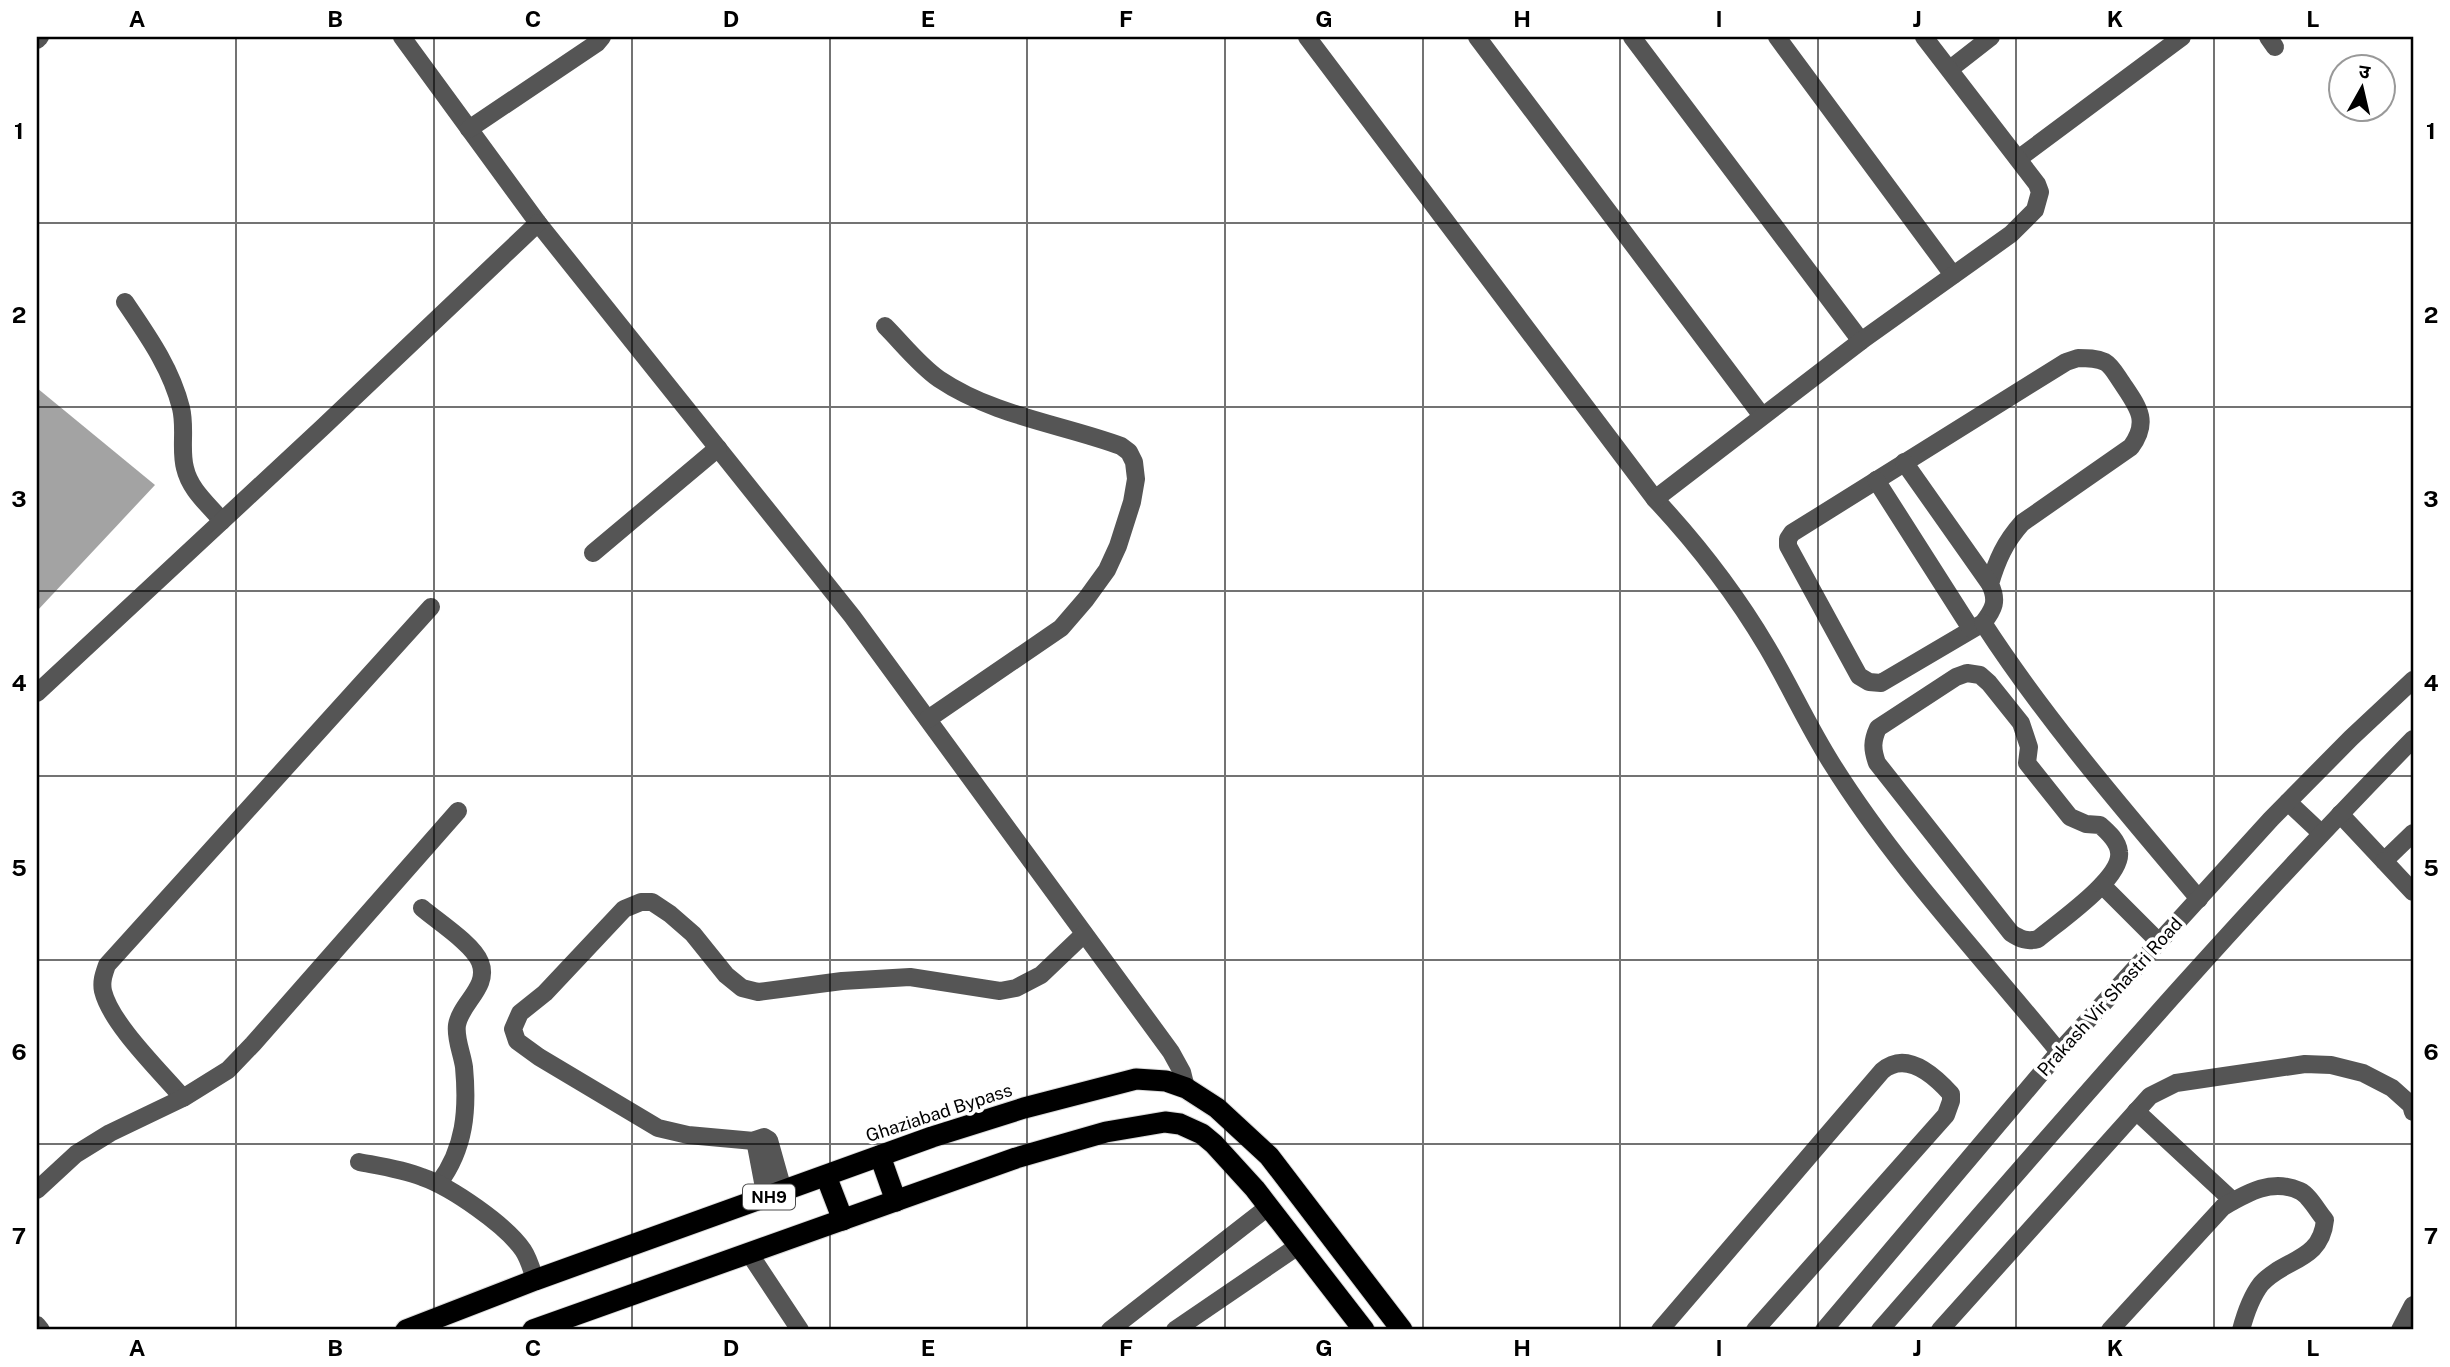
<svg xmlns="http://www.w3.org/2000/svg" width="2450" height="1367" font-family="'Public Sans','Noto Sans Devanagari',sans-serif">
	<rect width="100%" height="100%" fill="#fff"/>
	<path fill="#a3a3a3" d="M 37,388 L 155,485 L 37,611 Z"/>
	<g fill="none" stroke-linecap="round" stroke-linejoin="round">
		<defs>
			<g id="highway">
				<path d="M 880,1156 L 896,1201"/>
				<path d="M 826,1176 L 843,1220"/>
				<path d="M 406,1330 L 535,1280 L 932,1137 L 1024,1108 L 1136,1079 L 1166,1081 L 1186,1088 L 1217,1108 L 1269,1156 L 1402,1330"/>
				<path d="M 533,1330 L 1016,1158 L 1106,1132 L 1165,1122 L 1180,1124 L 1202,1134 L 1214,1144 L 1255,1189 L 1364,1330"/>
			</g>
		</defs>
		<use href="#highway" stroke="#dbdbdb" stroke-width="23"/>
		<g stroke="#555" stroke-width="18">
			<path d="M 402,37 L 538,223 L 852,616 L 1171,1052 L 1182,1072 L 1186,1088"/>
			<path d="M 1307,37 L 1655,499 C 1698,545 1735,593 1767,647 C 1790,686 1808,726 1832,764 C 1897,868 1982,957 2059,1052"/>
			<path d="M 1477,37 L 1762,416"/>
			<path d="M 1632,37 L 1861,341"/>
			<path d="M 1777,37 L 1953,275"/>
			<path d="M 2268,37 L 2275,47"/>
			<path d="M 37,40 L 40,37"/>
			<path d="M 1950,69 L 1991,37"/>
			<path d="M 469,129 L 597,43 L 602,37"/>
			<path d="M 2018,159 L 2182,37"/>
			<path d="M 125,302 C 148,336 171,368 181,408 C 186,428 180,450 185,468 C 190,490 208,504 222,521"/>
			<path d="M 885,326 C 902,343 919,365 939,379 C 994,416 1061,424 1121,446 L 1129,452 L 1134,462 L 1136,479 L 1132,502 L 1118,546 L 1107,570 L 1086,599 L 1061,628 L 928,719"/>
			<path d="M 2078,358 C 2087,358 2096,358 2105,362 C 2112,366 2117,376 2122,383 C 2138,407 2150,421 2131,447 L 2022,523 C 2005,542 1997,560 1990,584 C 1998,601 1994,609 1983,623 L 1881,683 L 1869,682 L 1859,676 L 1788,546 L 1788,539 L 1792,533 L 2066,362 Z"/>
			<path d="M 1904,462 L 1990,584"/>
			<path d="M 1876,480 L 1971,629"/>
			<path d="M 1655,499 L 1861,341 L 2011,234 L 2035,210 L 2040,192 L 2037,184 L 1924,37"/>
			<path d="M 593,553 L 718,448"/>
			<path d="M 1983,623 C 2046,720 2124,810 2199,899"/>
			<path d="M 1967,673 L 1980,675 L 1989,683 L 2021,723 L 2029,747 L 2027,763 L 2070,817 L 2086,824 L 2100,825 C 2108,832 2118,841 2119,852 C 2123,878 2058,922 2038,939 C 2027,942 2020,939 2011,933 L 1877,763 C 1872,749 1872,741 1878,728 L 1956,677 Z"/>
			<path d="M 37,693 L 323,427 L 538,223"/>
			<path d="M 2288,802 L 2321,833"/>
			<path d="M 2340,814 L 2384,861 L 2413,833"/>
			<path d="M 2384,861 L 2413,892"/>
			<path d="M 2102,885 L 2159,942"/>
			<path d="M 422,908 C 437,921 473,944 480,962 C 490,987 461,1002 457,1025 C 455,1038 462,1053 464,1067 C 468,1110 465,1148 439,1183"/>
			<path d="M 183,1098 C 160,1071 111,1024 103,991 C 101,981 104,974 107,965 L 431,607"/>
			<path d="M 2136,1111 L 2233,1201"/>
			<path d="M 754,1141 L 688,1135 L 658,1128 L 539,1057 L 517,1041 L 513,1029 L 520,1013 L 545,993 L 624,909 L 641,902 L 652,902 L 670,914 L 693,934 L 726,975 L 742,988 L 758,992 L 842,981 L 910,977 L 1000,991 L 1016,988 L 1041,975 L 1084,934"/>
			<path d="M 359,1162 C 380,1166 402,1169 422,1177 C 451,1187 506,1225 523,1250 C 529,1259 532,1270 535,1280"/>
			<path d="M 37,1190 L 76,1154 L 110,1133 L 183,1098 L 228,1070 L 253,1044 L 458,811"/>
			<path d="M 766,1198 L 755,1140 L 764,1137 L 769,1140 L 783,1190"/>
			<path d="M 749,1253 L 800,1330"/>
			<path d="M 37,1325 L 41,1330"/>
			<path d="M 1110,1330 L 1268,1207"/>
			<path d="M 1175,1330 L 1298,1246"/>
			<path d="M 1660,1330 L 1882,1071 C 1906,1050 1934,1075 1951,1094 L 1951,1101 L 1946,1115 L 1755,1330"/>
			<path d="M 1824,1330 L 2059,1052 L 2271,819 L 2351,738 L 2413,680"/>
			<path d="M 1880,1330 C 2054,1131 2227,928 2413,739"/>
			<path d="M 1940,1330 L 2150,1096 L 2176,1083 L 2305,1064 L 2331,1065 L 2363,1073 L 2392,1088 L 2411,1105 L 2413,1112"/>
			<path d="M 2110,1330 L 2223,1207 C 2247,1193 2272,1178 2300,1191 C 2309,1195 2318,1212 2325,1220 C 2321,1262 2284,1258 2261,1284 C 2251,1297 2245,1315 2241,1330"/>
			<path d="M 2400,1330 L 2413,1305"/>
		</g>
		<use href="#highway" stroke="#000" stroke-width="21"/>
	</g>
	<path fill="none" stroke="#000" stroke-width="2" stroke-opacity="0.55" d="M 236,37 L 236,1330M 434,37 L 434,1330M 632,37 L 632,1330M 830,37 L 830,1330M 1027,37 L 1027,1330M 1225,37 L 1225,1330M 1423,37 L 1423,1330M 1620,37 L 1620,1330M 1818,37 L 1818,1330M 2016,37 L 2016,1330M 2214,37 L 2214,1330M 37,223 L 2413,223M 37,407 L 2413,407M 37,591 L 2413,591M 37,776 L 2413,776M 37,960 L 2413,960M 37,1144 L 2413,1144"/>
	<g text-anchor="middle" stroke-width="7" stroke-linejoin="round" paint-order="stroke">
		<rect fill="#fff" stroke="#4c4c4c" stroke-width="2" x="743" y="1184.5" width="52" height="25" rx="5"/>
		<g font-size="16" font-weight="bold" fill="#000">
			<text x="769" y="1203">NH9</text>
		</g>
		<g font-size="18" fill="#000" stroke="#fff">
			<text transform="translate(2110 997) rotate(-48)" y="6">Prakash Vir Shastri Road</text>
			<text transform="translate(939 1113) rotate(-18)" y="6">Ghaziabad Bypass</text>
		</g>
	</g>
	<rect width="2450" height="1367" fill="none" stroke="#ffffff" stroke-width="77"/>
	<g transform="translate(2362 88) rotate(8)"><circle r="33" fill="#ffffff" stroke="#999999" stroke-width="2"/>
	<path d="M0-5L12 26L0 18L-12 26Z" fill="#000000"/>
	<text y="-10" font-size="19" font-weight="bold" text-anchor="middle" fill="#000000">उ</text>
	</g>
	<rect x="38" y="38" width="2374" height="1290" fill="none" stroke="#000" stroke-width="2.5"/>
	<g font-size="23" text-anchor="middle" font-weight="bold" fill="#000">
		<text x="137" y="27">A</text>
		<text x="335" y="27">B</text>
		<text x="533" y="27">C</text>
		<text x="731" y="27">D</text>
		<text x="928" y="27">E</text>
		<text x="1126" y="27">F</text>
		<text x="1324" y="27">G</text>
		<text x="1522" y="27">H</text>
		<text x="1719" y="27">I</text>
		<text x="1917" y="27">J</text>
		<text x="2115" y="27">K</text>
		<text x="2313" y="27">L</text>
		<text x="19" y="139">1</text>
		<text x="2431" y="139">1</text>
		<text x="19" y="323">2</text>
		<text x="2431" y="323">2</text>
		<text x="19" y="507">3</text>
		<text x="2431" y="507">3</text>
		<text x="19" y="691">4</text>
		<text x="2431" y="691">4</text>
		<text x="19" y="876">5</text>
		<text x="2431" y="876">5</text>
		<text x="19" y="1060">6</text>
		<text x="2431" y="1060">6</text>
		<text x="19" y="1244">7</text>
		<text x="2431" y="1244">7</text>
		<text x="137" y="1356">A</text>
		<text x="335" y="1356">B</text>
		<text x="533" y="1356">C</text>
		<text x="731" y="1356">D</text>
		<text x="928" y="1356">E</text>
		<text x="1126" y="1356">F</text>
		<text x="1324" y="1356">G</text>
		<text x="1522" y="1356">H</text>
		<text x="1719" y="1356">I</text>
		<text x="1917" y="1356">J</text>
		<text x="2115" y="1356">K</text>
		<text x="2313" y="1356">L</text>
	</g>
</svg>
